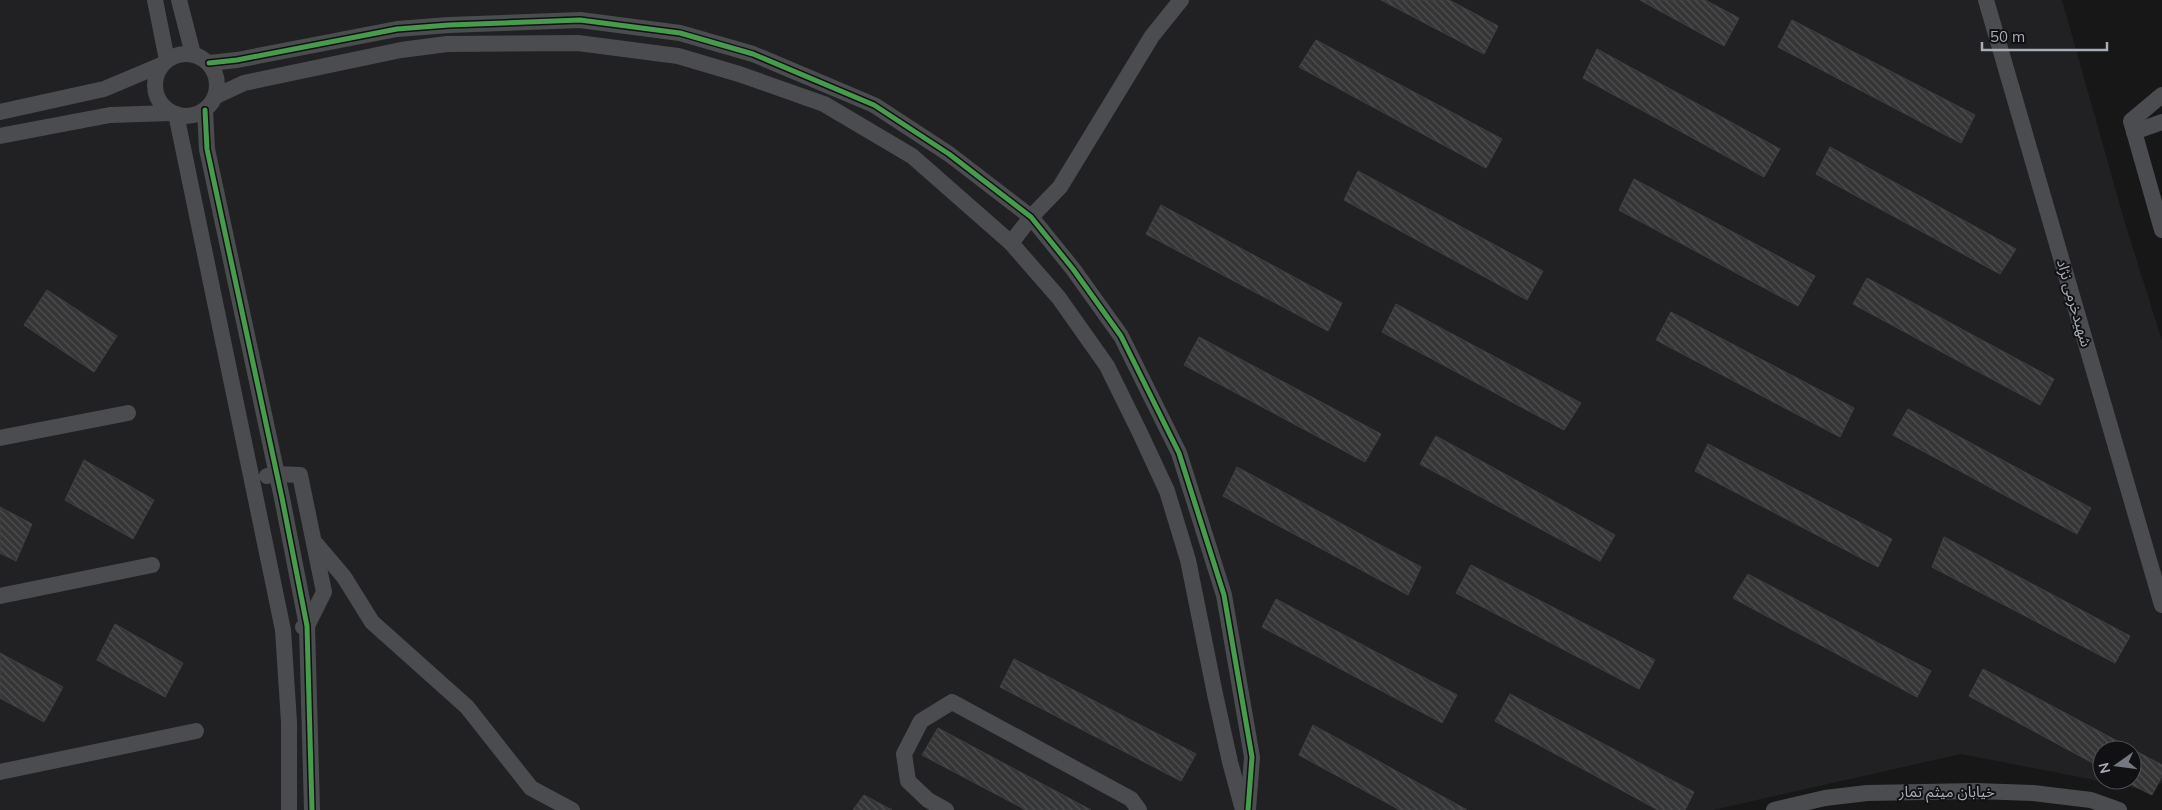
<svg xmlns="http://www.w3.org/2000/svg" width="2162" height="810" font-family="Mulish,'Noto Sans Arabic',sans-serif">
	<defs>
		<pattern id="building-back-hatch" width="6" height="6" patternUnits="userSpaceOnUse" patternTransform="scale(1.25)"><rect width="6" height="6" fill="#353536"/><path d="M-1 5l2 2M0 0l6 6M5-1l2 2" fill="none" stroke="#4f5051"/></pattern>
	</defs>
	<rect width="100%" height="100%" fill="#171717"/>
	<path fill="#212123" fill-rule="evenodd" d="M 0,0 L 2062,0 L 2125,223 L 2162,341 L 2162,783 L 2141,789 L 1961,754 L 1713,810 L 0,810 ZM 2102,750 L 2132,750 L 2132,780 L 2102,780 Z"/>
	<g fill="url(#building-back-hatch)" stroke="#3f4043">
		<path d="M 1381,0 L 1449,0 L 1498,26 L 1484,54 Z"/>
		<path d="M 1640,0 L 1705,0 L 1739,18 L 1724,46 Z"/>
		<path d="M 1792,20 L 1975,115 L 1961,143 L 1778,47 Z"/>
		<path d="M 1316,40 L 1502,139 L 1486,168 L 1299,67 Z"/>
		<path d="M 1597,49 L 1780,149 L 1764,177 L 1583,78 Z"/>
		<path d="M 1830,147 L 2016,249 L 2000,274 L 1816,174 Z"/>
		<path d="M 1358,171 L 1543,271 L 1527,300 L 1344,200 Z"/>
		<path d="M 1634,179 L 1815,276 L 1798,306 L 1619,210 Z"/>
		<path d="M 1161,205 L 1342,303 L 1328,331 L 1146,234 Z"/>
		<path d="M 1867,278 L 2054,379 L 2040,405 L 1853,304 Z"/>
		<path d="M 47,290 L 117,336 L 94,372 L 24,325 Z"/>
		<path d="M 1396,304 L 1581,403 L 1564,430 L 1382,332 Z"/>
		<path d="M 1671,312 L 1854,408 L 1840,437 L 1656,340 Z"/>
		<path d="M 1199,337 L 1381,434 L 1365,462 L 1184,365 Z"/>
		<path d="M 1908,409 L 2091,508 L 2077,534 L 1893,435 Z"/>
		<path d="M 1436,436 L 1615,535 L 1600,561 L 1420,464 Z"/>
		<path d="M 1708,444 L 1892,539 L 1878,567 L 1695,471 Z"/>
		<path d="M 84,460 L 154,500 L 133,539 L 65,500 Z"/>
		<path d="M 1237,467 L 1421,567 L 1408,595 L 1223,496 Z"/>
		<path d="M 0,507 L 32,524 L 16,561 L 0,553 Z"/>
		<path d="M 1944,537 L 2130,636 L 2115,663 L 1932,567 Z"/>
		<path d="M 1471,565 L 1655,660 L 1639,689 L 1456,593 Z"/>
		<path d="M 1748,574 L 1931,671 L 1917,697 L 1733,598 Z"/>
		<path d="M 1276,599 L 1457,695 L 1442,723 L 1262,627 Z"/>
		<path d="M 115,624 L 183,663 L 165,697 L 97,660 Z"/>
		<path d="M 0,653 L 63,687 L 44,722 L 0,698 Z"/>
		<path d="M 1014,659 L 1196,754 L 1181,781 L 1000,687 Z"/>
		<path d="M 1983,669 L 2162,765 L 2162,776 L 2152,795 L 2132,785 L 2132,750 L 2102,750 L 2102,768 L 1969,696 Z"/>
		<path d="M 1510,694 L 1694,792 L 1685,810 L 1658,810 L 1495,721 Z"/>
		<path d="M 1313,725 L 1467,810 L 1400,810 L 1299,755 Z"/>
		<path d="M 938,728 L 1091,810 L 1026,810 L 922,755 Z"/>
		<path d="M 864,795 L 892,810 L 853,810 Z"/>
	</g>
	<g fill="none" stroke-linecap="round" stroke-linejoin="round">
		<g stroke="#4b4c50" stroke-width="16">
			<path d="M 155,0 L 167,60"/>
			<path d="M 179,0 L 193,54"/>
			<path d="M 1986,0 L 2162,605"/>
			<circle cx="186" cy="85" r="31"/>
			<path d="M 209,63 L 237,60 L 397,29 L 449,25 L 580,20 L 680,33 L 753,54 L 874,105 L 949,154 L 1031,217 L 1073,269 L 1121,336 L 1179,453 L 1224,595 L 1252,757 L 1248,810"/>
			<path d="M 2162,95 L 2131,121 L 2162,230"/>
			<path d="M 216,96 L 244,83 L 401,50 L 447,44 L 578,43 L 678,56 L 739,74 L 824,104 L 912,156 L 1011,243 L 1059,298 L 1107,366 L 1140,433 L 1167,491 L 1188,560 L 1215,694 L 1230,762 L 1243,810"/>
			<path d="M 205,110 L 207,149 L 282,498 L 307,626 L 312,810"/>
			<path d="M 0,112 L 104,89 L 161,65"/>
			<path d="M 176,114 L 283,630 L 289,722 L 289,810"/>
			<path d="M 2134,132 L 2162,122"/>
			<path d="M 0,136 L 110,115 L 171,113"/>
			<path d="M 1011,243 L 1031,217 L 1060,187 L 1152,36 L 1181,0"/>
			<path d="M 0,438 L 128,413"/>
			<path d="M 267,476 L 277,474 L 300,475 L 324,592 L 307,626 L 303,627"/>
			<path d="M 316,544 L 344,577 L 372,622 L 467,707 L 531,788 L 572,810"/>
			<path d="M 0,596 L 152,565"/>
			<path d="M 0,772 L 196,731"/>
			<path d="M 946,810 L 928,800 L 908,781 L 904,754 L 921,721 L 952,702 L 1131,799 L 1139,810"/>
			<path d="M 1774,810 L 1825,798 L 1867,793 L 1976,791 L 2033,793 L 2091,800 L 2119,810"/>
		</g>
		<defs>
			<g id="cycleway">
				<path d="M 209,63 L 237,60 L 397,29 L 449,25 L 580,20 L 680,33 L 753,54 L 874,105 L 949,154 L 1031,217 L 1073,269 L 1121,336 L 1179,453 L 1224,595 L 1252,757 L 1248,810"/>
				<path d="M 205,110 L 207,149 L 282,498 L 307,626 L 312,810"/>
			</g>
		</defs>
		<use href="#cycleway" stroke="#111113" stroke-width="8"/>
		<use href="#cycleway" stroke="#469c4c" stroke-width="5"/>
	</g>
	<g text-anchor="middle" stroke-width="4" stroke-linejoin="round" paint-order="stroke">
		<g font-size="15" fill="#a8adb8" stroke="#111113">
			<text transform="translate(2074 303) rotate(74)" y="5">شهیدخرمی نژاد</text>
			<text x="1947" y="797">خیابان میثم تمار</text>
		</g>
	</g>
	<g transform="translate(2117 765) rotate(256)"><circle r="24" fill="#111113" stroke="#4d4f55"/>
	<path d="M0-4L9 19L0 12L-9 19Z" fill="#757880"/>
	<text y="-8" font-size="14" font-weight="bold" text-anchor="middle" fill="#a8adb8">N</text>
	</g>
	<path d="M1982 42v8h125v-8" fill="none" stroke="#a8adb8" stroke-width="2.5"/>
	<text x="1990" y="42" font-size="15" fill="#a8adb8" stroke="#111113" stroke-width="4" paint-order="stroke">50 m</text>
</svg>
